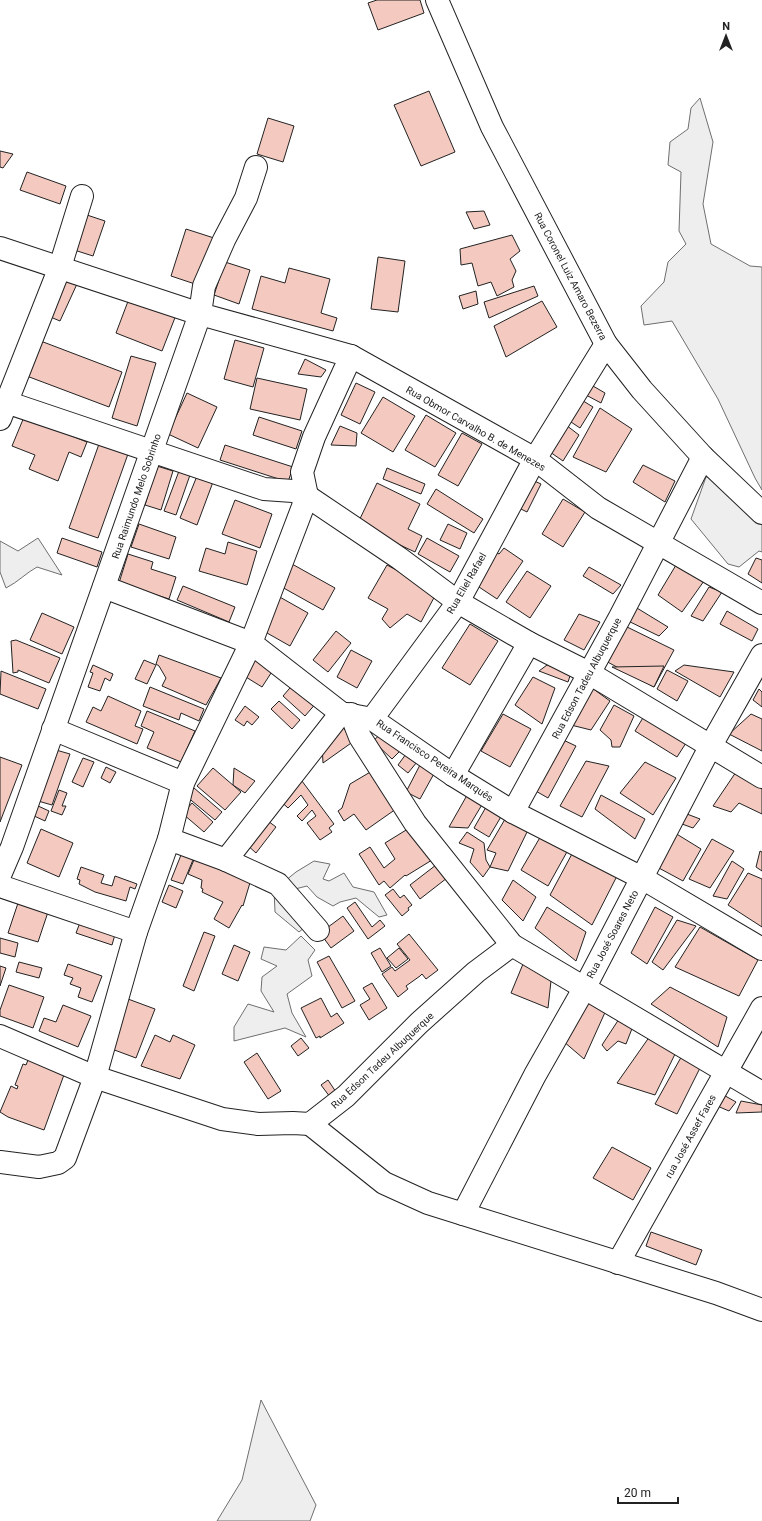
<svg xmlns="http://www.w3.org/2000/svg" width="762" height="1521" font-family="Roboto,sans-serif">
	<rect width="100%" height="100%" fill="#fff"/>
	<g fill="#eee" stroke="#6f6f6f">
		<path d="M 700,98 L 713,142 L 703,204 L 711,244 L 750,266 L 762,267 L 762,490 L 755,478 L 718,399 L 672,321 L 644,325 L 641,306 L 664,282 L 668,262 L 686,244 L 679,231 L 681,172 L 668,165 L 670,142 L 688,129 L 691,108 Z"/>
		<path d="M 712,476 L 762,518 L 762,552 L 759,551 L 739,567 L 728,564 L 691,519 L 706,477 Z"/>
		<path d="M 38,538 L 62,575 L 37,567 C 26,573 18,582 6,588 L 0,572 L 0,541 L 18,551 Z"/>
		<path d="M 314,861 L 330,864 L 323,879 L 329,881 L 344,873 L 353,887 L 374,892 L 387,915 L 379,917 L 356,898 L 340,902 L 333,906 L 317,897 L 307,886 L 295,889 L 315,919 L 299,932 L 275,912 L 274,890 L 296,872 Z"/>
		<path d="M 301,936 L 315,950 L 308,960 L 312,976 L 287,994 L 292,1013 L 306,1037 L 285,1028 L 234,1041 L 234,1027 L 248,1004 L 274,1012 L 261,991 L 262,977 L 277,966 L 261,959 L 264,947 L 286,950 Z"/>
		<path d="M 261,1400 L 316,1505 L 310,1521 L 217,1521 L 242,1480 Z"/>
	</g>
	<g fill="#f3c9c0" stroke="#222">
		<path d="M 377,0 L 420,0 L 424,13 L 378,30 L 368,3 Z"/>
		<path d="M 429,91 L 455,152 L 421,166 L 394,105 Z"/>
		<path d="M 268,118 L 294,126 L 283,162 L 257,154 Z"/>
		<path d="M 0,151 L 13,154 L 3,168 L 0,167 Z"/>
		<path d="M 27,172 L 66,186 L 60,204 L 20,190 Z"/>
		<path d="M 484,211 L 490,225 L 474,229 L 466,212 Z"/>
		<path d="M 84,214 L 105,221 L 93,256 L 71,249 Z"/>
		<path d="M 186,229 L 214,238 L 198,285 L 171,276 Z"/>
		<path d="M 512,235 L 520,251 L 510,259 L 516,271 L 512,280 L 514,287 L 497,296 L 491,282 L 478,286 L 472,263 L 461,265 L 460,249 Z"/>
		<path d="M 378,257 L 405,261 L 398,312 L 371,309 Z"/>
		<path d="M 225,262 L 250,270 L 239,304 L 214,295 Z"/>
		<path d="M 289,268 L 330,279 L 321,313 L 337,318 L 333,331 L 252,309 L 261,276 L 285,283 Z"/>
		<path d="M 65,279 L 77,284 L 60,321 L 48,316 Z"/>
		<path d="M 534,286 L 538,296 L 489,318 L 484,302 Z"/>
		<path d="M 476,291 L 478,304 L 463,309 L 459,296 Z"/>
		<path d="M 130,296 L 176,315 L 162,351 L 116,333 Z"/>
		<path d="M 542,301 L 557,327 L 506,357 L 494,326 Z"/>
		<path d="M 38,340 L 122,372 L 109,407 L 24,375 Z"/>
		<path d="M 235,340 L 264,348 L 253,387 L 224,379 Z"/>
		<path d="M 131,356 L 156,363 L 137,426 L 112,418 Z"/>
		<path d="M 305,359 L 326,370 L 321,377 L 298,374 Z"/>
		<path d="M 257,378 L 307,389 L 300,420 L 250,409 Z"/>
		<path d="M 356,383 L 375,392 L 360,424 L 341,415 Z"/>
		<path d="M 593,386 L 605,393 L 601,403 L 586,395 Z"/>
		<path d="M 187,393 L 217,407 L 198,448 L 168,434 Z"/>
		<path d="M 383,397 L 415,416 L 393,452 L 361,433 Z"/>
		<path d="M 580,399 L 593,407 L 580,428 L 568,420 Z"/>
		<path d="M 600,408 L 632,429 L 606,472 L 573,457 Z"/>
		<path d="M 426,415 L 456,433 L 435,467 L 405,450 Z"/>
		<path d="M 24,417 L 87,442 L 81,457 L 69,452 L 58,481 L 29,469 L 35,455 L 12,446 Z"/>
		<path d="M 259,417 L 302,431 L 296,449 L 253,435 Z"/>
		<path d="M 566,425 L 579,435 L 563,461 L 550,452 Z"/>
		<path d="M 340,426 L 357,433 L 356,446 L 331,445 Z"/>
		<path d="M 462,433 L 482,444 L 458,486 L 438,475 Z"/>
		<path d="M 99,444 L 128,454 L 98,538 L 69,528 Z"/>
		<path d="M 225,445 L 293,467 L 288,482 L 220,460 Z"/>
		<path d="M 643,465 L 675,481 L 665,502 L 633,482 Z"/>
		<path d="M 157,466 L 173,471 L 161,510 L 145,505 Z"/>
		<path d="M 387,468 L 425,484 L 421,494 L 383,479 Z"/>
		<path d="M 179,471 L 190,475 L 176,515 L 164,511 Z"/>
		<path d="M 197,476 L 213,482 L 197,525 L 180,518 Z"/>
		<path d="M 530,479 L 541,484 L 527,512 L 515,506 Z"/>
		<path d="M 377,483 L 420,504 L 408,529 L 422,536 L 415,552 L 357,525 Z"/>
		<path d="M 436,489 L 483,519 L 474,533 L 427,504 Z"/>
		<path d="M 563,499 L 585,512 L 563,547 L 542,534 Z"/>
		<path d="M 235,500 L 272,514 L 260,548 L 222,534 Z"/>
		<path d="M 139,524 L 176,537 L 169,559 L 131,547 Z"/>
		<path d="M 448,524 L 467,533 L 460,549 L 440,540 Z"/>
		<path d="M 62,538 L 102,552 L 97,567 L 57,553 Z"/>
		<path d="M 427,538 L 459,556 L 450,572 L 418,554 Z"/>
		<path d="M 228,542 L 257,551 L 247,585 L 199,571 L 206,548 L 225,554 Z"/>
		<path d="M 504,548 L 523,561 L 497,599 L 470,581 L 492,550 L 499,554 Z"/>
		<path d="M 128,554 L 153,562 L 151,569 L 176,577 L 169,599 L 119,583 Z"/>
		<path d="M 756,558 L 762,560 L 762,583 L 748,574 Z"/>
		<path d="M 292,564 L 335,588 L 323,610 L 280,586 Z"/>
		<path d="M 387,565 L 437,592 L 421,622 L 407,614 L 390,628 L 382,619 L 388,609 L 368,598 Z"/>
		<path d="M 676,565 L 704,581 L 682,612 L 658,595 Z"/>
		<path d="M 589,567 L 621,585 L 613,594 L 583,576 Z"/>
		<path d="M 527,571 L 551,586 L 530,618 L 506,602 Z"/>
		<path d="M 183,586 L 235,607 L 229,622 L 177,600 Z"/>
		<path d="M 709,587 L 722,592 L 703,621 L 691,616 Z"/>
		<path d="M 278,596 L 308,613 L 290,646 L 260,629 Z"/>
		<path d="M 632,605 L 668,627 L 659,636 L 620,617 Z"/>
		<path d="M 727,611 L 758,629 L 752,641 L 720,624 Z"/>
		<path d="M 42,613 L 74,627 L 62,654 L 30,640 Z"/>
		<path d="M 579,614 L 600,622 L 584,650 L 564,640 Z"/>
		<path d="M 470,624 L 498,641 L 470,685 L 442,668 Z"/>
		<path d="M 623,625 L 674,650 L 654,687 L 602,659 Z"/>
		<path d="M 336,631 L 351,643 L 328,672 L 313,660 Z"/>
		<path d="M 16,640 L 60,658 L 49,683 L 18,670 L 18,672 L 13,673 L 11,641 Z"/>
		<path d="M 351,650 L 372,661 L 357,688 L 337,677 Z"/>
		<path d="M 253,654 L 275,667 L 262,687 L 241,674 Z"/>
		<path d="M 159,655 L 221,678 L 206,705 L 162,686 L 166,678 L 159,666 L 156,664 Z"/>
		<path d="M 144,660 L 156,665 L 147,684 L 135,679 Z"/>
		<path d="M 93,665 L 113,674 L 110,681 L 105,678 L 100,691 L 88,687 L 93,673 L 90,672 Z"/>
		<path d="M 547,665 L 571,673 L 568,682 L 539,671 Z"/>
		<path d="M 684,665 L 734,672 L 720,697 L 675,671 Z"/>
		<path d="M 664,666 L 654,687 L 612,667 Z"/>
		<path d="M 667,670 L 688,681 L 677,701 L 657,689 Z"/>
		<path d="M 1,671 L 46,689 L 38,709 L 0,694 Z"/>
		<path d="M 533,677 L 555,688 L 542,724 L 515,705 Z"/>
		<path d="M 295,682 L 317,702 L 305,716 L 283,696 Z"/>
		<path d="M 150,687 L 204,709 L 199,721 L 181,713 L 179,720 L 143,706 Z"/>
		<path d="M 592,688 L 610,701 L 591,730 L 567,724 Z"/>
		<path d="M 759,689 L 762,692 L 762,707 L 753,700 Z"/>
		<path d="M 108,696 L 141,711 L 135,726 L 143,729 L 137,744 L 86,722 L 93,707 L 101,711 Z"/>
		<path d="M 279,701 L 300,720 L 292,729 L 271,709 Z"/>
		<path d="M 614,705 L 634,716 L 620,747 L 612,747 L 611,740 L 600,730 Z"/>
		<path d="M 245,706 L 259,717 L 252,725 L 247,721 L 244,726 L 235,720 Z"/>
		<path d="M 147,711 L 195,731 L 181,762 L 147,748 L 154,732 L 141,726 Z"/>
		<path d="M 503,714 L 531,729 L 510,767 L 481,751 Z"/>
		<path d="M 751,714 L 762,719 L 762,751 L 729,734 Z"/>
		<path d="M 644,716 L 686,743 L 677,757 L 635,731 Z"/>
		<path d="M 341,725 L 354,741 L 323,763 L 322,745 Z"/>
		<path d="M 384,731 L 402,749 L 392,759 L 373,741 Z"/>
		<path d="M 559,738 L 576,746 L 548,798 L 534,790 Z"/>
		<path d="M 56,750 L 70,754 L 52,805 L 38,801 Z"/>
		<path d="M 406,754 L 417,762 L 408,773 L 398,765 Z"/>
		<path d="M 0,757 L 22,765 L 0,822 Z"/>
		<path d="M 83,758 L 94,762 L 83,787 L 72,782 Z"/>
		<path d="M 586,761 L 609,766 L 582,817 L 560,806 Z"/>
		<path d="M 645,762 L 676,778 L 653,815 L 620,793 Z"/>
		<path d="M 421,763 L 436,770 L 420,799 L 406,792 Z"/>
		<path d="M 106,767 L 116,772 L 110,783 L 101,778 Z"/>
		<path d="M 213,768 L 241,792 L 225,810 L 197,786 Z"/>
		<path d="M 234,768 L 255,781 L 245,793 L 233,785 Z"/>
		<path d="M 372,771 L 396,809 L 366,830 L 354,814 L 344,821 L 338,811 L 342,808 L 350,784 Z"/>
		<path d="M 736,772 L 762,789 L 762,814 L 739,803 L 731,812 L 713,806 Z"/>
		<path d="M 299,777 L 334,824 L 329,828 L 332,832 L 320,840 L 307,823 L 316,816 L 312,810 L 302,821 L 297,816 L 308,805 L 301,795 L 288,808 L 277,798 Z"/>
		<path d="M 194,788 L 222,812 L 215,820 L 186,796 Z"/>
		<path d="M 59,790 L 67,793 L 62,806 L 66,806 L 62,815 L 51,811 Z"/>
		<path d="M 470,790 L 483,803 L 468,828 L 449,827 Z"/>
		<path d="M 601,795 L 645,819 L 635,839 L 595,809 Z"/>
		<path d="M 192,803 L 213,822 L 204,832 L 183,814 Z"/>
		<path d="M 36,805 L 49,811 L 45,821 L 32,815 Z"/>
		<path d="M 486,807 L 502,815 L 489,837 L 474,828 Z"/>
		<path d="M 508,814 L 529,828 L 508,871 L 490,867 L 496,853 L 487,850 Z"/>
		<path d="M 687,814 L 700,819 L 693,828 L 682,824 Z"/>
		<path d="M 268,821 L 276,827 L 256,853 L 245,843 Z"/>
		<path d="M 411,827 L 432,860 L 406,876 L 405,875 L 390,888 L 384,881 L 379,885 L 359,854 L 370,847 L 384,868 L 395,859 L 385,843 Z"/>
		<path d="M 41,829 L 73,843 L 59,877 L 27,863 Z"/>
		<path d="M 467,832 L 484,843 L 486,860 L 490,867 L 483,877 L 470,862 L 474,849 L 459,843 Z"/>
		<path d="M 675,833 L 701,849 L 683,881 L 657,867 Z"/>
		<path d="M 542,834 L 568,850 L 548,886 L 521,870 Z"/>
		<path d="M 712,839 L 734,851 L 710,888 L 689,879 Z"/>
		<path d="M 183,850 L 195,855 L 183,884 L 171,880 Z"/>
		<path d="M 760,851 L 762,852 L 762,871 L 756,867 Z"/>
		<path d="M 573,852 L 617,876 L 592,925 L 550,895 Z"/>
		<path d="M 196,855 L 252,876 L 243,906 L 242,905 L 229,928 L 214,919 L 223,902 L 202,892 L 203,889 L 201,888 L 202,880 L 188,874 Z"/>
		<path d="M 732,861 L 744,869 L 727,899 L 713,896 Z"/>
		<path d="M 436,865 L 447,878 L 420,899 L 410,885 Z"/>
		<path d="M 81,867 L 104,875 L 101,883 L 112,886 L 115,876 L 137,884 L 135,889 L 130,887 L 126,901 L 95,892 L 79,884 L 80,880 L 77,879 Z"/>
		<path d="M 748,873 L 762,879 L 762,927 L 728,905 Z"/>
		<path d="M 513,880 L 536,897 L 523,921 L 502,900 Z"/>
		<path d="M 169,885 L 183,891 L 176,908 L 162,902 Z"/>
		<path d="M 393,889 L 400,898 L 404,895 L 412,905 L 408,908 L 409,910 L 402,916 L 385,895 Z"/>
		<path d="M 19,900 L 49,909 L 38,942 L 8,933 Z"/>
		<path d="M 355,902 L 372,927 L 380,920 L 385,926 L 368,939 L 347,908 Z"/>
		<path d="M 547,907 L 586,932 L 576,961 L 535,928 Z"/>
		<path d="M 655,907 L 673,917 L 647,964 L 631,953 Z"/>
		<path d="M 343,916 L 354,931 L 331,948 L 320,933 Z"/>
		<path d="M 81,920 L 116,931 L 112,945 L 76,933 Z"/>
		<path d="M 677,920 L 696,926 L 663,970 L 652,962 Z"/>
		<path d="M 700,927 L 758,960 L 739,996 L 675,967 Z"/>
		<path d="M 204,932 L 215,936 L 194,991 L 183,986 Z"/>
		<path d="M 409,934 L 438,970 L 426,979 L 422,974 L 420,976 L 406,986 L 408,989 L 398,997 L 382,974 L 392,967 L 395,971 L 410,960 L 397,944 Z"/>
		<path d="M 0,938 L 18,943 L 15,957 L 0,953 Z"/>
		<path d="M 234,945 L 250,952 L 238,981 L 222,974 Z"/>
		<path d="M 380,948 L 391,966 L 382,972 L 371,953 Z"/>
		<path d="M 399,948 L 408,959 L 396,968 L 387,958 Z"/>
		<path d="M 329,956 L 355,1001 L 342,1008 L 317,962 Z"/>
		<path d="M 19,962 L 42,968 L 39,978 L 16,972 Z"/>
		<path d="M 68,964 L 102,976 L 92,1002 L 78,997 L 81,988 L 70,984 L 73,978 L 64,975 Z"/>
		<path d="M 523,964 L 551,981 L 548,1008 L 511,993 Z"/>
		<path d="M 0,966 L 6,968 L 0,986 Z"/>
		<path d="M 372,983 L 387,1008 L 369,1020 L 360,1005 L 370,999 L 363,988 Z"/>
		<path d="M 9,985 L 44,997 L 33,1028 L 0,1016 L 0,1010 Z"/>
		<path d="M 670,987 L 727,1017 L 718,1047 L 651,1004 Z"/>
		<path d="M 321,998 L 331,1017 L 337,1013 L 344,1023 L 320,1038 L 320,1036 L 316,1038 L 301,1008 Z"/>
		<path d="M 128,999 L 155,1009 L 136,1058 L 109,1048 Z"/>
		<path d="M 587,1001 L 607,1008 L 584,1059 L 563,1041 Z"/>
		<path d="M 63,1005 L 91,1016 L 78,1047 L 39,1031 L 44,1018 L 56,1022 Z"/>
		<path d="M 619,1019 L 633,1026 L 626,1044 L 618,1041 L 607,1051 L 602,1045 Z"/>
		<path d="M 155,1035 L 170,1042 L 173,1035 L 195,1045 L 180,1079 L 141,1066 Z"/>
		<path d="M 650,1036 L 677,1050 L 655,1095 L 617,1083 Z"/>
		<path d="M 301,1038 L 309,1048 L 298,1056 L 291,1046 Z"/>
		<path d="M 684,1052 L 701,1066 L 677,1114 L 655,1104 Z"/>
		<path d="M 257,1053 L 281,1091 L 268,1099 L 244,1062 Z"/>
		<path d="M 28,1060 L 65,1072 L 44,1130 L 8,1117 L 0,1112 L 11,1086 L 17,1089 L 18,1086 L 15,1085 L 23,1064 L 26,1065 Z"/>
		<path d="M 328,1080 L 336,1092 L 330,1097 L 321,1085 Z"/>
		<path d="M 720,1093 L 736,1102 L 729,1111 L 715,1105 Z"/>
		<path d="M 741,1101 L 762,1105 L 762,1112 L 736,1113 Z"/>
		<path d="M 612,1147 L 651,1168 L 633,1200 L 593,1178 Z"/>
		<path d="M 651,1232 L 702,1250 L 696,1265 L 646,1246 Z"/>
	</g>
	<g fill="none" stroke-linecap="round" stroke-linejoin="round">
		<defs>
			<g id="minor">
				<path d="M 437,0 L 492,127 L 606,344 L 642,390 L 703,457 L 762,513"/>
				<path d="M 0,248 L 200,314 L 12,847 L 0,875"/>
				<path d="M 351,356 L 535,459 L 598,508 L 762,603"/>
				<path d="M 0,400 L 264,489 L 293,491 L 307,496 L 399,558 L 458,602 L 529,643 L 589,673 L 762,777"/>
				<path d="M 0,419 L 60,267 L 82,196"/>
				<path d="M 104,587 L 251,643 L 341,713 L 372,719 L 453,775 L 513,812 L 642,878 L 762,949"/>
				<path d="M 351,714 L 360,737 L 415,823 L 512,945 L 762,1093"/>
				<path d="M 372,719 L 458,602 L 535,459 L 606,344"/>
				<path d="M 53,729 L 183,783"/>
				<path d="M 453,775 L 529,643"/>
				<path d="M 513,812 L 620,617 L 703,457"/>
				<path d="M 169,839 L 226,860 L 278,884 L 318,930"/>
				<path d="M 226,860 L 341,713"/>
				<path d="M 0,886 L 136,932"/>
				<path d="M 0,1036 L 95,1077 L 222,1119 L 258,1124 L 293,1123 L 310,1124 L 346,1096 L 419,1023 L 476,972 L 512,945"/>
				<path d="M 310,1124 L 384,1183 L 428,1203 L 716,1293 L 762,1310"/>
				<path d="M 0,1162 L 39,1167 L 58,1163 L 65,1158 L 95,1077 L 136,932 L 169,839 L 183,783 L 251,643 L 307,496 L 302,472 L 314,437 L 351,356 L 200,314 L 204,286 L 224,240 L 246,198 L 256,167"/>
				<path d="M 463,1214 L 535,1075 L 585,987 L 710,747 L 762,655"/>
				<path d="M 618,1263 L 762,1008"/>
			</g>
		</defs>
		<use href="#minor" stroke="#222" stroke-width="24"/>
		<use href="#minor" stroke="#fff" stroke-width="22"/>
	</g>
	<g text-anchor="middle" stroke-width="3" stroke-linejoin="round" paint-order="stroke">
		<g font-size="10" fill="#222" stroke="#fff">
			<text transform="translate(571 276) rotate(62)" y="4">Rua Coronel Luiz Amaro Bezerra</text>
			<text transform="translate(476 428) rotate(30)" y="4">Rua Obmor Carvalho B. de Menezes</text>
			<text transform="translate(136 496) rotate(-71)" y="4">Rua Raimundo Melo Sobrinho</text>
			<text transform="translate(466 583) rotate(-60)" y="4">Rua Eliel Rafael</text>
			<text transform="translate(586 678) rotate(-62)" y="4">Rua Edson Tadeu Albuquerque</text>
			<text transform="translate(435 760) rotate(34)" y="4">Rua Francisco Pereira Marquês</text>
			<text transform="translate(612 934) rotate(-62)" y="4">Rua José Soares Neto</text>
			<text transform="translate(382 1060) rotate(-43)" y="4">Rua Edson Tadeu Albuquerque</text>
			<text transform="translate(690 1136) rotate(-61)" y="4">rua José Assef Fares</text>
		</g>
	</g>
	<g transform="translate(726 36)" stroke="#ffffff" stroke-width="3" paint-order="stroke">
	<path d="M0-3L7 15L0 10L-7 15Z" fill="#222222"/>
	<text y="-6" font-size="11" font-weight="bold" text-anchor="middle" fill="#222222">N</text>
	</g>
	<path d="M618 1497v6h60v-6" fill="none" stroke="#222222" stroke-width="2"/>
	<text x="624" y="1497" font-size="12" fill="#222222" stroke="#ffffff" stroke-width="3" paint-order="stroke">20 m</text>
</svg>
